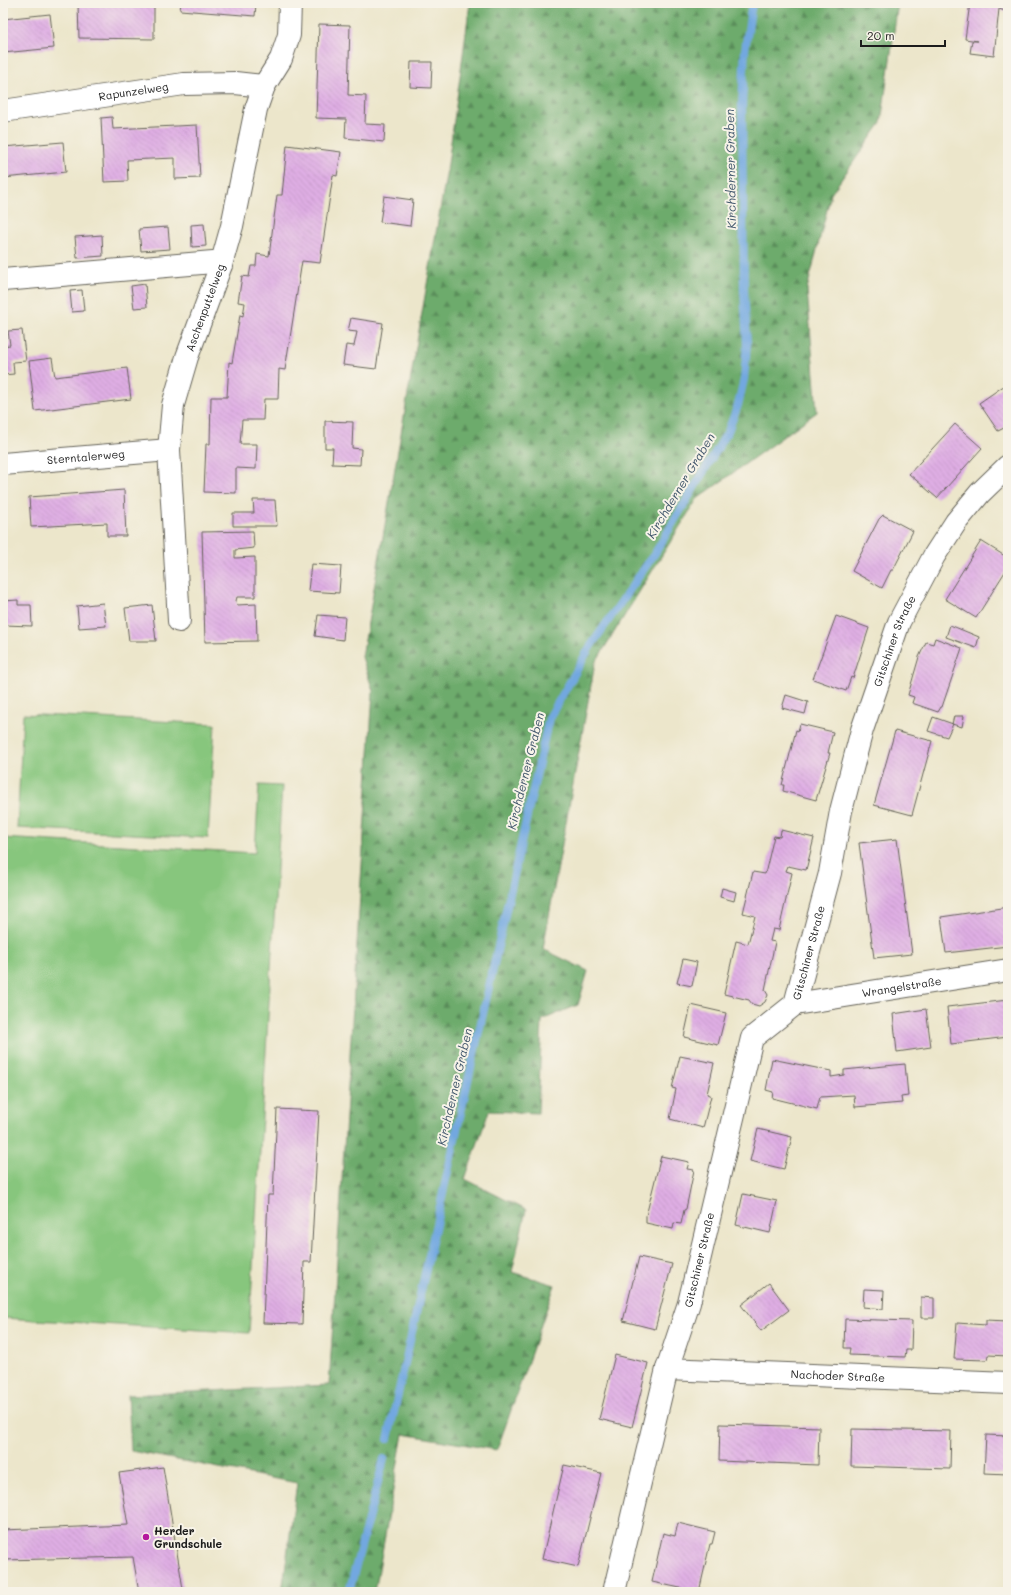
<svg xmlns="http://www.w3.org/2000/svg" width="1011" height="1595" font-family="Mali,sans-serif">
	<defs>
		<pattern id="forest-firs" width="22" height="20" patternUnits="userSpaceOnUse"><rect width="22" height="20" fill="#6dab6c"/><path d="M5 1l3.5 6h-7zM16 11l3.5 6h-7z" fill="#598a58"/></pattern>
		<pattern id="building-back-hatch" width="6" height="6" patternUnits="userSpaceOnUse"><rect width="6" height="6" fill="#dfaee4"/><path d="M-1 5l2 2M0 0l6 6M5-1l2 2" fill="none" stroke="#bf95c3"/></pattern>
	</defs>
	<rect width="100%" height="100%" fill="#f7f3e8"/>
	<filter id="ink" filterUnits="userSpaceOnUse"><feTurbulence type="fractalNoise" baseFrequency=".025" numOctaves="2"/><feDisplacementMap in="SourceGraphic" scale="8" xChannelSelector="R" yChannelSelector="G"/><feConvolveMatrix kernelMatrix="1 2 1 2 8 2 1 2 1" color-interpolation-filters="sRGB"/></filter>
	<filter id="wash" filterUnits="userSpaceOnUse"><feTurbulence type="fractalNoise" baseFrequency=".012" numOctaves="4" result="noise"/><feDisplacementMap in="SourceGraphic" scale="16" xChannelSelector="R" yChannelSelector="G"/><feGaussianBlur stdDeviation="0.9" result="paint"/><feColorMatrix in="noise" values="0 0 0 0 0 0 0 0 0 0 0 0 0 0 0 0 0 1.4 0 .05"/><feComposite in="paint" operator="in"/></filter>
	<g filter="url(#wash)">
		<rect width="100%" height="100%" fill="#ece6cb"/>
		<path fill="url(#forest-firs)" stroke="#446444" d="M 470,3 L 898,3 L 881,123 L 831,194 L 807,289 L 817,412 L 697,499 L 595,663 L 543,949 L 588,971 L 578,1005 L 542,1020 L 538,1113 L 489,1111 L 465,1179 L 526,1210 L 512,1272 L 555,1285 L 497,1450 L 403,1434 L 375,1592 L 282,1592 L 297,1483 L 131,1451 L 128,1395 L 329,1385 L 373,691 L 362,657 L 448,164 Z"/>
		<g fill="#87c67d" stroke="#52714c">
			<path d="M 23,714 L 215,724 L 208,838 L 17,828 Z"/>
			<path d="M 259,785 L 282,786 L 249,1333 L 3,1318 L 3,838 L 255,853 Z"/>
		</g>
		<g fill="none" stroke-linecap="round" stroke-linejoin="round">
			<g stroke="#72a8e0" stroke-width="8">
				<path d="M 388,1439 L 549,718 L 590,647 L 655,553 L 728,431 L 738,405 L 744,379 L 747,344 L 744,290 L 742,105 L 745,50 L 752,3"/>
				<path d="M 349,1592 L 384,1459"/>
			</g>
		</g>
		<g id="blocks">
			<g fill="url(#building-back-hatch)">
				<path d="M 181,3 L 256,3 L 255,16 L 180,10 Z"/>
				<path d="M 970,3 L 1008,3 L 1008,12 L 999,9 L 994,56 L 970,53 L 972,41 L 978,41 L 965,39 Z"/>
				<path d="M 78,4 L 154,4 L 154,39 L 79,38 Z"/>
				<path d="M 50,14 L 54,48 L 3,53 L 3,19 Z"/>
				<path d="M 319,24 L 350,25 L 348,95 L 366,96 L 365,124 L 385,125 L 384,142 L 345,138 L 346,119 L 316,118 Z"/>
				<path d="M 411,62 L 432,62 L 431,88 L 410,87 Z"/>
				<path d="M 112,117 L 113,129 L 197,125 L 200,178 L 175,179 L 175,158 L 127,160 L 128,181 L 104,182 L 101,118 Z"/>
				<path d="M 63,142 L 66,172 L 3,178 L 3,147 Z"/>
				<path d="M 287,145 L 341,152 L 337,176 L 333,175 L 320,263 L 302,261 L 285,370 L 279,369 L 278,399 L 264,399 L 263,420 L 242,420 L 240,444 L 257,444 L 256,469 L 236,468 L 236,493 L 204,492 L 206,444 L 210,444 L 211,397 L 227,397 L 229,362 L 232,363 L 240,315 L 243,316 L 245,303 L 238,302 L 242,276 L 249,277 L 251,266 L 256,266 L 257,254 L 269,256 L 277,195 L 282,195 Z"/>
				<path d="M 384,196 L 413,200 L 410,226 L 380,222 Z"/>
				<path d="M 204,224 L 206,246 L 192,247 L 191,225 Z"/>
				<path d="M 168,227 L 170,249 L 141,251 L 139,229 Z"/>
				<path d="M 102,235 L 103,256 L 77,258 L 75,237 Z"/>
				<path d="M 145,284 L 147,307 L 134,308 L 131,286 Z"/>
				<path d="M 82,290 L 84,311 L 72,312 L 70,291 Z"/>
				<path d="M 351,318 L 383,323 L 376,369 L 343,365 L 346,345 L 354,346 L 357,332 L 348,331 Z"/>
				<path d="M 22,330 L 26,361 L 13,362 L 14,374 L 3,375 L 3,346 L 10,345 L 8,331 Z"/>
				<path d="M 52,358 L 55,377 L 127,368 L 131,399 L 35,411 L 29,361 Z"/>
				<path d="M 1008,383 L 1008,426 L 998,431 L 979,403 Z"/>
				<path d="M 325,421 L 353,422 L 352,448 L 361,449 L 360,465 L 332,464 L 333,448 L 325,448 Z"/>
				<path d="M 955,424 L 982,448 L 937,498 L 909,474 Z"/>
				<path d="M 124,490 L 126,536 L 107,536 L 107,523 L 31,527 L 29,497 Z"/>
				<path d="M 253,500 L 275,500 L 277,526 L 233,526 L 233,513 L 254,513 Z"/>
				<path d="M 883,515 L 913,531 L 893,570 L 891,570 L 882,588 L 852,571 L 879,519 Z"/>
				<path d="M 253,531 L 254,548 L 235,550 L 235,558 L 255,557 L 255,597 L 237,597 L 236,601 L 237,605 L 256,604 L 257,641 L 205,642 L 202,532 Z"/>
				<path d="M 981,541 L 1008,558 L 1008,567 L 976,618 L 945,599 Z"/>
				<path d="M 311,564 L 341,566 L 339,593 L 308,591 Z"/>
				<path d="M 18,600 L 18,605 L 31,605 L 32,626 L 4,625 L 3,601 Z"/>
				<path d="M 103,603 L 106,626 L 79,628 L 77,606 Z"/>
				<path d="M 152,605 L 156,641 L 129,641 L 125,608 Z"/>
				<path d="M 318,615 L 345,617 L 343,640 L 315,636 Z"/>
				<path d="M 836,616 L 869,628 L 853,678 L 851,677 L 846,691 L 813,679 Z"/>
				<path d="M 950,625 L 979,637 L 976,648 L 946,637 Z"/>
				<path d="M 935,638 L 962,648 L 942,707 L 941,707 L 938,712 L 912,703 L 914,697 L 908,695 L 919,657 L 926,642 L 933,644 Z"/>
				<path d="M 786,695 L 808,702 L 805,714 L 782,708 Z"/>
				<path d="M 954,716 L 964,716 L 962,727 L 952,724 Z"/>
				<path d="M 933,717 L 953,724 L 947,737 L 928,731 Z"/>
				<path d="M 800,724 L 833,732 L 828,753 L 830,753 L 816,800 L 783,791 L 784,785 L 782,785 L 796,730 L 798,731 Z"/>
				<path d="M 895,731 L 932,741 L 912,815 L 874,805 Z"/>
				<path d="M 781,830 L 814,838 L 806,870 L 788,866 L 786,871 L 792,873 L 779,930 L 773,929 L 770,941 L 775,942 L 765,990 L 768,995 L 765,1002 L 759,1006 L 752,1004 L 749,1000 L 724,994 L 736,941 L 748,944 L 755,916 L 743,913 L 753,872 L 765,874 L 774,836 L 780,837 Z"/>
				<path d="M 897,839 L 912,954 L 874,958 L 859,843 Z"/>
				<path d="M 722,888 L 736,892 L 734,901 L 720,897 Z"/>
				<path d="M 1008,907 L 1008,946 L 946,953 L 941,917 Z"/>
				<path d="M 683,959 L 697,962 L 692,986 L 677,983 Z"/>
				<path d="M 1008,1000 L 1008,1037 L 951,1044 L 947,1007 Z"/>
				<path d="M 691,1005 L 726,1013 L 718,1045 L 684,1037 Z"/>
				<path d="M 926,1009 L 931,1047 L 897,1052 L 893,1014 Z"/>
				<path d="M 680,1056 L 714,1063 L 707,1094 L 711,1096 L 703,1128 L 670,1119 L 676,1089 L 672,1088 Z"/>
				<path d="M 772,1059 L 831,1071 L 831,1077 L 844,1075 L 844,1070 L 905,1064 L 908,1096 L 901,1097 L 902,1103 L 855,1107 L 854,1095 L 820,1097 L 817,1109 L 772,1098 L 773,1092 L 766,1090 Z"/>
				<path d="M 277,1109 L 319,1111 L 311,1262 L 304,1262 L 302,1324 L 263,1323 L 268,1195 L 273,1195 Z"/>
				<path d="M 758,1129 L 792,1137 L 784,1169 L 750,1161 Z"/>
				<path d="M 661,1156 L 689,1162 L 687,1169 L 694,1170 L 686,1209 L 684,1210 L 681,1224 L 674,1223 L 673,1229 L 646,1223 L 646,1216 Z"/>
				<path d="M 743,1194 L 777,1201 L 770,1233 L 736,1225 Z"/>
				<path d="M 639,1257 L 672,1264 L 655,1329 L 623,1321 Z"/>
				<path d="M 769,1283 L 789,1310 L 761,1331 L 741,1305 Z"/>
				<path d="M 864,1289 L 884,1290 L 883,1309 L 863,1307 Z"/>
				<path d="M 921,1297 L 934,1298 L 934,1318 L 921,1318 Z"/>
				<path d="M 845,1319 L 912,1321 L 911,1350 L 906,1350 L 905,1357 L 849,1355 L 850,1348 L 844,1348 Z"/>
				<path d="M 986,1320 L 1008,1321 L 1008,1356 L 988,1355 L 987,1360 L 954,1359 L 957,1323 L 986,1325 Z"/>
				<path d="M 615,1355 L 648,1363 L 632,1427 L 599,1419 Z"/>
				<path d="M 720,1424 L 819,1427 L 818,1465 L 719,1461 Z"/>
				<path d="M 852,1429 L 951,1431 L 950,1469 L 851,1466 Z"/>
				<path d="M 986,1435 L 1008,1436 L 1008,1474 L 984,1473 Z"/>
				<path d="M 564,1465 L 601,1473 L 578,1567 L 542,1559 Z"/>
				<path d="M 163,1467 L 183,1589 L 164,1592 L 139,1592 L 133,1557 L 3,1560 L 3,1530 L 128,1525 L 119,1473 Z"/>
				<path d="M 678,1523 L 715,1532 L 712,1544 L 710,1544 L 699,1592 L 652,1582 L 663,1533 L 675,1536 Z"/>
			</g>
		</g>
	</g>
	<g filter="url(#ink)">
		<use href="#blocks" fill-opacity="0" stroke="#656359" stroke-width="1"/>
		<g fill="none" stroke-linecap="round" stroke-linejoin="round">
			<defs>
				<g id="minor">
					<path id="s1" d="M 3,111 L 184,84 L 235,83 L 264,86"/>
					<path d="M 3,280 L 213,262 L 221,265"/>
					<path id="s2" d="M 3,464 L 169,450"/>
					<path id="s3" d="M 179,621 L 169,450 L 173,405 L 187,357 L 221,265 L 232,226 L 256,109 L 264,86 L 281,59 L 289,35 L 290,3"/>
					<path id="s4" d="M 795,1004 L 1008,970"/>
					<path id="s5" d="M 667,1369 L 1008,1383"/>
					<path id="s6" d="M 614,1592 L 667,1369 L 689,1303 L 752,1038 L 795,1004 L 830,873 L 841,811 L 862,730 L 899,622 L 934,556 L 956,522 L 980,493 L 1008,466"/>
				</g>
			</defs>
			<use href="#minor" stroke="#656359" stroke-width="24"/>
			<use href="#minor" stroke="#fff" stroke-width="22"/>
		</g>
	</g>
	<circle fill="#b5179e" stroke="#f7f3e8" stroke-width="1.5" cx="146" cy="1537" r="4"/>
	<g text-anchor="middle" stroke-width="4" stroke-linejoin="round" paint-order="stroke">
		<g font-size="11" fill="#1c1c1c" stroke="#f7f3e8">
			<text dy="4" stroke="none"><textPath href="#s1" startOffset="132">Rapunzelweg</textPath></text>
			<text dy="4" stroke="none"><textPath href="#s3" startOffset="319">Aschenputtelweg</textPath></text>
			<text dy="4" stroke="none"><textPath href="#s2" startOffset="83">Sterntalerweg</textPath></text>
			<text dy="4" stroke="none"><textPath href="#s6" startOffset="1003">Gitschiner Straße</textPath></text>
			<text dy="4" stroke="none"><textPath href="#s6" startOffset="679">Gitschiner Straße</textPath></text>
			<text dy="4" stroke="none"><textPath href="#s4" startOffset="108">Wrangelstraße</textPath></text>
			<text dy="4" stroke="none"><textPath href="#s6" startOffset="343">Gitschiner Straße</textPath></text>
			<text dy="4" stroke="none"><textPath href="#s5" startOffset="171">Nachoder Straße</textPath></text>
		</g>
		<g font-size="11" font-weight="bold" fill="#1c1c1c" stroke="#f7f3e8" text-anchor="start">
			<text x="154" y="1535">Herder<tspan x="154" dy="13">Grundschule</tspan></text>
		</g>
		<g font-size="12" font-style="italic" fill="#3e546a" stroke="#f7f3e8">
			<text transform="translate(731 169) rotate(-91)" y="4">Kirchderner Graben</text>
			<text transform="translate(681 486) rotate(-59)" y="4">Kirchderner Graben</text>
			<text transform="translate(526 771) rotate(-76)" y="4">Kirchderner Graben</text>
			<text transform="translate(455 1087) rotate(-77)" y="4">Kirchderner Graben</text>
		</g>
	</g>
	<rect width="1011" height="1595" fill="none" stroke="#f7f3e8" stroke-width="16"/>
	<path d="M861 40v6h84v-6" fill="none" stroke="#1c1c1c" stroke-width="2"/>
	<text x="867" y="40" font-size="12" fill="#1c1c1c" stroke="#f7f3e8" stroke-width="3" paint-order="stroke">20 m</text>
</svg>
